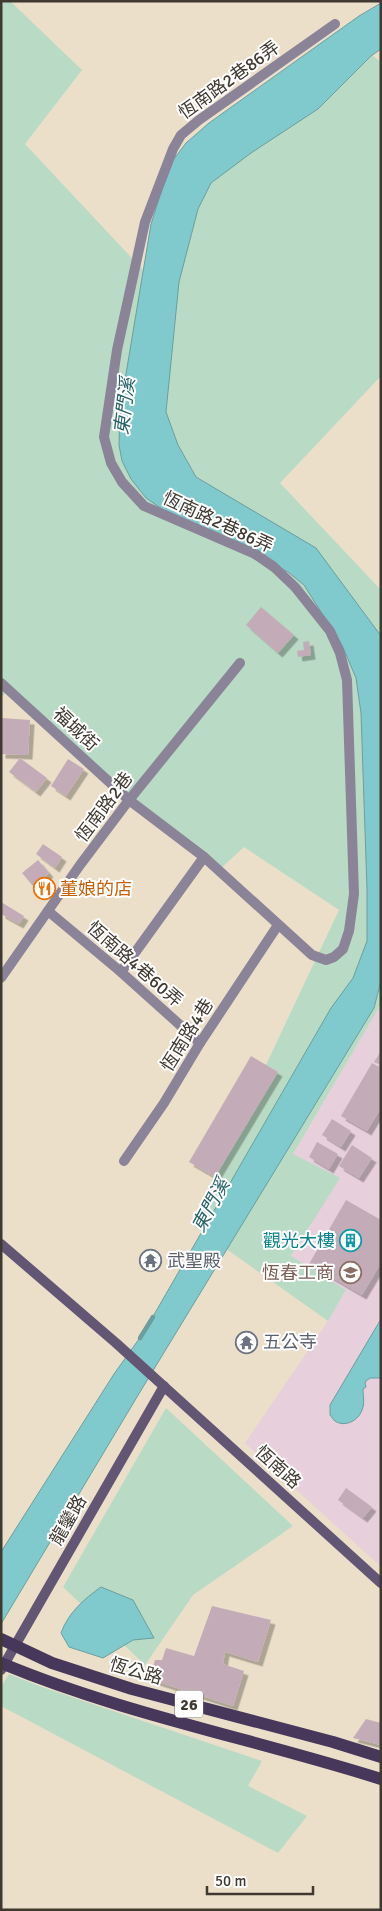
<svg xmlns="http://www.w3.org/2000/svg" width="382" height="1911" font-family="Signika,'Noto Sans TC',sans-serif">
	<defs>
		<filter id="shadow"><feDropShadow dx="4.5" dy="4.5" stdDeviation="0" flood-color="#0004"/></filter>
	</defs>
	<rect width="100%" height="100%" fill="#ecdfca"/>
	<path fill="#e7cfdb" d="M 381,1004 L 381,1567 L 245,1443 L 328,1321 L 346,1291 L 291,1257 L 339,1178 L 293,1154 Z"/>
	<g fill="#b9dac5">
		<path d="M 1,1 L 10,1 L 82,70 L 25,144 L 158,286 L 171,211 L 348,37 L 381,62 L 381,376 L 280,483 L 381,590 L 381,1004 L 293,1154 L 340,1178 L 291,1256 L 346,1290 L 328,1321 L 191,1224 L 339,910 L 244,847 L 218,871 L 129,800 L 10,688 L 1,698 Z"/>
		<path d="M 166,1408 L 293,1526 L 193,1595 L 145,1665 L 63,1587 Z"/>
		<path d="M 9,1674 L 42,1687 L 262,1761 L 248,1786 L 307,1816 L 278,1853 L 1,1706 L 1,1687 Z"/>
	</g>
	<g fill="#80c9cc" stroke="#6c9e9e">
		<path d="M 381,3 L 381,49 L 371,56 L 318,109 L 251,153 L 211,183 L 198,209 L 179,282 L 166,412 L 178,445 L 196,477 L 316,548 L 381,636 L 381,981 L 374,1008 L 143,1387 L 1,1624 L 1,1552 L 114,1374 L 144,1332 L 331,1008 L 353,978 L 367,941 L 367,889 L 361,713 L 356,678 L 342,645 L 304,585 L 288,572 L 165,511 L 146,498 L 131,479 L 122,461 L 119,445 L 120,410 L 151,224 L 170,164 L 186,143 L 209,123 L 359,16 Z"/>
		<path d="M 381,1319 L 381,1378 L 370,1378 L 365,1382 L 366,1387 L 363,1389 C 363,1396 365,1404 362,1410 C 359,1420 345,1428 335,1421 C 333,1420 332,1417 330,1415 L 330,1405 Z"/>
		<path d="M 101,1587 L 133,1600 L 154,1638 L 133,1640 L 103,1658 L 69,1647 L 61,1633 C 68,1613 84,1599 101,1587 Z"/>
	</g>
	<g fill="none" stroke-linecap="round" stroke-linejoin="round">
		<path stroke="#6c9e9e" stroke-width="4.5" d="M 140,1338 L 153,1317"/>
	</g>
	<g fill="#c3acb8" filter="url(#shadow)">
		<path d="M 261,607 L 294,635 L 278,653 L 246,625 Z"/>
		<path d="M 309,641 L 311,655 L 298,657 L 297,651 L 304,650 L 303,642 Z"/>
		<path d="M 2,718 L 30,720 L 28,755 L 1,754 Z"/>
		<path d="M 20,758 L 47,778 L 36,792 L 9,772 Z"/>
		<path d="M 68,759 L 84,769 L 66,796 L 51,786 Z"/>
		<path d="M 43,844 L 62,857 L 55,868 L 36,854 Z"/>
		<path d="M 38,860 L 49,873 L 33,886 L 22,873 Z"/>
		<path d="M 1,902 L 24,916 L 19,924 L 1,914 Z"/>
		<path d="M 381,1051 L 381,1065 L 374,1062 Z"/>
		<path d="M 251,1056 L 278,1072 L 215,1177 L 189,1162 Z"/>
		<path d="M 372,1063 L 381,1068 L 381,1108 L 367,1131 L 341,1116 Z"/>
		<path d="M 332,1119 L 351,1131 L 341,1147 L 322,1135 Z"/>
		<path d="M 317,1142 L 338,1154 L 329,1169 L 309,1157 Z"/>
		<path d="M 352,1145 L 372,1158 L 359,1178 L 339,1166 Z"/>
		<path d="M 346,1200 L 381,1220 L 381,1263 L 362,1295 L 309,1264 Z"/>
		<path d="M 346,1488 L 372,1507 L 363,1518 L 338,1500 Z"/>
		<path d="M 212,1606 L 271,1620 L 258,1662 L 225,1652 L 223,1664 L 244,1671 L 233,1706 L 149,1679 L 155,1660 L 162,1660 L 166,1648 L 194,1656 Z"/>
		<path d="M 366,1719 L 381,1723 L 381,1745 L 353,1738 Z"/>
	</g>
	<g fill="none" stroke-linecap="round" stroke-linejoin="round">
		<g stroke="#8b8398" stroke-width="10">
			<path d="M 1,683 L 129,800 L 204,857 L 312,955 L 326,960 L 334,957 L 343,949 L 349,931 L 354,894 L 347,680 L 340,653 L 330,631 L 295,587 L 274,567 L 255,554 L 144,506 L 122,482 L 111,463 L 104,437 L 117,350 L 145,222 L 173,149 L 181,135 L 199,120 L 335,24"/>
			<path d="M 48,911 L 121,972 L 200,1043"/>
			<path d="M 121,972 L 204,857"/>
			<path d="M 1,978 L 80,865 L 129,800 L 240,663"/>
			<path d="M 124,1161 L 164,1103 L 200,1043 L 278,925"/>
		</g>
		<g stroke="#635674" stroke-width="10">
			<path d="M 1,1244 L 116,1343 L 381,1583"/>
			<path d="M 1,1670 L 164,1386"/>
		</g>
		<g stroke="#47375a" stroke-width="12">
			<path d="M 1,1639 L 52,1663 L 132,1689 L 333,1742 L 381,1757"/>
			<path d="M 1,1663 C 123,1714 255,1739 381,1779"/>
		</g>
	</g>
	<defs>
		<symbol id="restaurant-ring" viewBox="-11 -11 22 22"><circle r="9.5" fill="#fff" stroke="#e8710a" stroke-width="1.5"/><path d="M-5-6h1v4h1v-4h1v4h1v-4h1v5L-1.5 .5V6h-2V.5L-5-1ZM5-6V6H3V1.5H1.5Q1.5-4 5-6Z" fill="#e8710a"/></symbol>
		<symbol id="building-ring" viewBox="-11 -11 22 22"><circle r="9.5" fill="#fff" stroke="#0f9aa8" stroke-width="1.5"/><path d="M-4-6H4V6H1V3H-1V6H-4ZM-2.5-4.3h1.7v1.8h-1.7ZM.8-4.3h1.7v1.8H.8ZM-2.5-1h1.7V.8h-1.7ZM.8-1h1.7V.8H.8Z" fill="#0f9aa8"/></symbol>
		<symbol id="temple-ring" viewBox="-11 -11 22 22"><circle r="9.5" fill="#fff" stroke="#6b7280" stroke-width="1.5"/><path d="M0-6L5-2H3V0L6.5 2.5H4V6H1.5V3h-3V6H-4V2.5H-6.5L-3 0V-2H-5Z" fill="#6b7280"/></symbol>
		<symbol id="school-ring" viewBox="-11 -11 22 22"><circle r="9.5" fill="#fff" stroke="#8d6e63" stroke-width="1.5"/><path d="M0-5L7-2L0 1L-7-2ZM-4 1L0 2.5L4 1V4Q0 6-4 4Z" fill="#8d6e63"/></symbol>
	</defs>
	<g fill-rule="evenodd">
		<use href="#restaurant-ring" x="32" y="876" width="25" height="25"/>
		<use href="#building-ring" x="338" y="1228" width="25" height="25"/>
		<use href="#temple-ring" x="138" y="1248" width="25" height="25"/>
		<use href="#school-ring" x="338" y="1260" width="25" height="25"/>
		<use href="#temple-ring" x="234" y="1330" width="25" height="25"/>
	</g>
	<g text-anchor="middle" stroke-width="4" stroke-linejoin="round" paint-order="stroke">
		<rect fill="#fff" stroke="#79746f" stroke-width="1" x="175" y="1690.5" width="28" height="27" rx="4"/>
		<g font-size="16" font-weight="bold" fill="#3f3931">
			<text x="189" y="1710">26</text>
		</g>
		<g font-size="18" fill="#3f3931" stroke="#fff">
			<text transform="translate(229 80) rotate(-36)" y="6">恆南路2巷86弄</text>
			<text transform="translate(218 522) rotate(25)" y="6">恆南路2巷86弄</text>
			<text transform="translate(76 729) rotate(43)" y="6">福城街</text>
			<text transform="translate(104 807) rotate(-53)" y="6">恆南路2巷</text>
			<text transform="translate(135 964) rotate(41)" y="6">恆南路4巷60弄</text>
			<text transform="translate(187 1035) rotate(-58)" y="6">恆南路4巷</text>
			<text transform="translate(278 1467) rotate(42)" y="6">恆南路</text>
			<text transform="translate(68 1520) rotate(-60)" y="6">龍鑾路</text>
			<text transform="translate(136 1671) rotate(16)" y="6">恆公路</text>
		</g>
		<g font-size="18" fill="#c56008" stroke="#fff" text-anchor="start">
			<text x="60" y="895">董娘的店</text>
		</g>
		<g font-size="18" fill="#0d838f" stroke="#fff" text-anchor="end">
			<text x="335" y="1247">觀光大樓</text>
		</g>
		<g font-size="18" fill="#5b616d" stroke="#fff" text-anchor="start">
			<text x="167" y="1267">武聖殿</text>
			<text x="263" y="1348">五公寺</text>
		</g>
		<g font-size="18" fill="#785e54" stroke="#fff" text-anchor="end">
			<text x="334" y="1279">恆春工商</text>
		</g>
		<g font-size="19" font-style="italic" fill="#266265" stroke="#fff">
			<text transform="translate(124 406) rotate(-83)" y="7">東門溪</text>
			<text transform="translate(210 1205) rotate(-62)" y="7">東門溪</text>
		</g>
	</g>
	<rect width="382" height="1911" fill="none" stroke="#3f3931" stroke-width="5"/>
	<path d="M207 1886v8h106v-8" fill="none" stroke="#3f3931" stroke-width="2.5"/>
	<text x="215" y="1886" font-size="15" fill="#3f3931" stroke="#ffffff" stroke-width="4" paint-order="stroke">50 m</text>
</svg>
